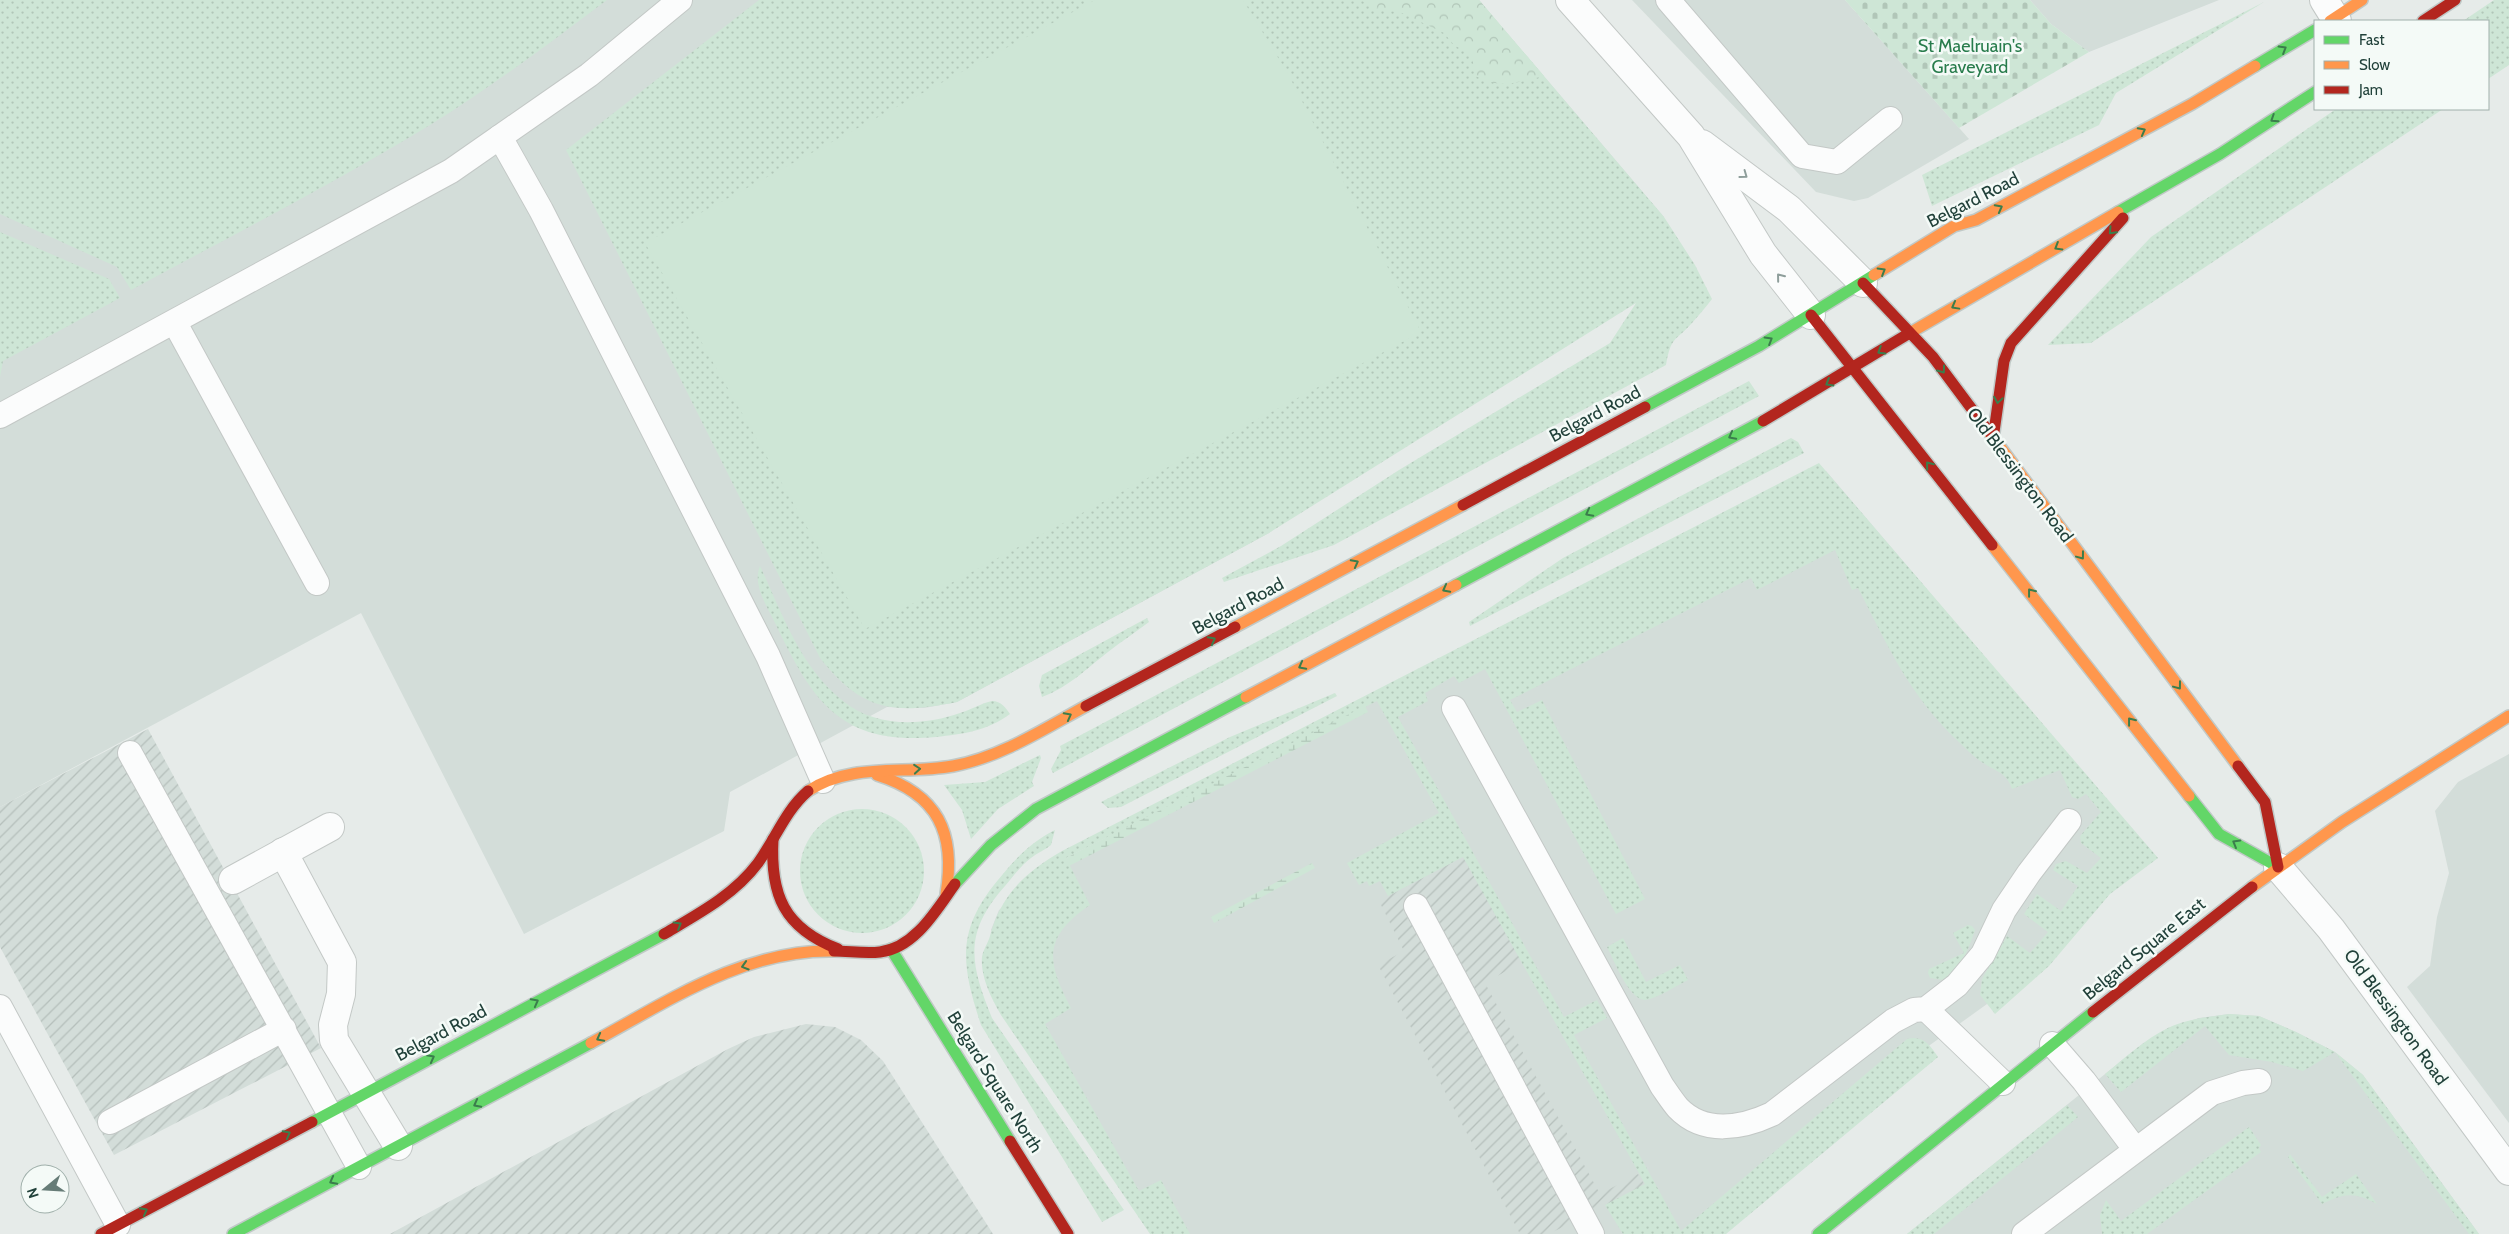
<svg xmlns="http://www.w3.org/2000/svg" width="2509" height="1234" font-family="Cabin,sans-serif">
	<defs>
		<pattern id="industrial-furrows" width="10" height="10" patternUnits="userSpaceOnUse" patternTransform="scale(1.25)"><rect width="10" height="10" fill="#d3ddd9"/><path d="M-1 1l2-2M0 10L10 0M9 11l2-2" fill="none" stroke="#b5bfbb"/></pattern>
		<pattern id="green-dots" width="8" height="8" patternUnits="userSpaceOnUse" patternTransform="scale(1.25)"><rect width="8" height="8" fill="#cee6d6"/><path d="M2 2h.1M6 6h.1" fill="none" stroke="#b1c6b8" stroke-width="1.8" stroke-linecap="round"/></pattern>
		<pattern id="forest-crowns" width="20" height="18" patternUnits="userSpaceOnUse" patternTransform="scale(1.25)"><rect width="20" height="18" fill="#cee6d6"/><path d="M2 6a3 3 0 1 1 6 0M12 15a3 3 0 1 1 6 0" fill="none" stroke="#b1c6b8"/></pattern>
		<pattern id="wetland-marsh" width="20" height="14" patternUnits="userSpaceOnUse" patternTransform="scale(1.25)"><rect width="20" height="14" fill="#cee6d6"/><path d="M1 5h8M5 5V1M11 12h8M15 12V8" fill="none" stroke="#b1c6b8"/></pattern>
		<pattern id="cemetery-stones" width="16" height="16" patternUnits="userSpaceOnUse" patternTransform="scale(1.25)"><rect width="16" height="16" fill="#cee6d6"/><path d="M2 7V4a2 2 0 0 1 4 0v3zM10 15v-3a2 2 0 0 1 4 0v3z" fill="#b1c6b8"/></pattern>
	</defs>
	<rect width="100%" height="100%" fill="#e6ebe9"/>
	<g fill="#d3ddd9">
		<path d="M 0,0 L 1479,0 L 1664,217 L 1269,533 L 957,702 L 924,708 L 887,707 L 730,792 L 724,831 L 524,934 L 361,613 L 0,807 Z"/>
		<path d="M 1632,0 L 1845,0 L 1969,139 L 1868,198 L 1854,201 L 1816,192 Z"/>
		<path d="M 2030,0 L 2219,0 L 2089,52 L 2051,24 Z"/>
		<path d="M 1826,471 L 2141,840 L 2036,964 L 1987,1004 L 1930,1045 L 1707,1234 L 1158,1234 L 991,930 L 999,910 L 1066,858 Z"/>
		<path d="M 2509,754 L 2509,1123 L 2407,987 L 2430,966 L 2437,917 L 2449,873 L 2435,811 L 2458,782 Z"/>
		<path d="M 2229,1014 L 2259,1016 L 2296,1032 L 2335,1052 L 2363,1075 L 2479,1234 L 1907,1234 L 2141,1045 L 2168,1028 L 2199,1018 Z"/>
	</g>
	<g fill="url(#industrial-furrows)">
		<path d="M 148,729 L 321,1048 L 114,1155 L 0,947 L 0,807 Z"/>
		<path d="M 1464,856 L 1522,962 L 1485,983 L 1600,1194 L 1638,1174 L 1645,1185 L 1549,1234 L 1520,1234 L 1378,965 L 1404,951 L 1379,901 Z"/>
		<path d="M 806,1024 L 835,1027 L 861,1040 L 883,1061 L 993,1234 L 390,1234 L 728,1049 L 754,1037 Z"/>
	</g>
	<g fill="url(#green-dots)">
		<path d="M 0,0 L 607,0 C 550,43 491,87 430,125 C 333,184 231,236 131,290 L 117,267 L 0,214 Z"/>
		<path d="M 759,0 L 1479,0 L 1664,217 L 1695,265 L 1712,299 C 1706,307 1699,315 1692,323 C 1675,342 1671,336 1666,365 L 1334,545 L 1224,582 L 1222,578 L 1281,546 L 1399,470 L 1610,343 L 1636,303 L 1269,533 L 957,702 C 893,715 862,711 820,658 L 566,150 Z"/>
		<path d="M 2494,0 L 2509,0 L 2509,65 L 2488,79 L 2488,21 L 2463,21 Z"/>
		<path d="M 2264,2 L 2116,93 L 2099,125 L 1932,206 L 1922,175 Z"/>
		<path d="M 2336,109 L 2443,109 L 2091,343 L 2048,345 L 2151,237 Z"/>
		<path d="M 0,232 L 109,279 L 120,298 L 3,361 L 0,377 Z"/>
		<path d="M 1749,381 L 1759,396 L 1053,773 L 1051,769 L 1061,750 L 1060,746 Z"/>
		<path d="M 1791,438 L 1798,442 L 1804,453 L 1470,626 L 1469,622 L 1563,558 Z"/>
		<path d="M 1819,463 L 2158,858 L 2110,894 L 2049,966 L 1995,1014 L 1980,995 L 1982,979 L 2007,936 L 2030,953 L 2048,932 L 2024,914 L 2037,894 L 2061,911 L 2078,886 L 2053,870 L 2056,864 L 2066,861 L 2087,873 L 2101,858 L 2081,843 L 2080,836 L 2101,812 L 2086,794 L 2078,799 L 2072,797 L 2060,770 L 2012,789 C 2007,773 1997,772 1985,764 C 1976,759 1968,751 1961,744 C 1910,697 1889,648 1858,588 L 1852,590 L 1835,550 L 1757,590 L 1751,578 L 1510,700 L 1517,712 L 1542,700 L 1645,899 L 1616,914 L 1485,669 L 1459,683 L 1454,676 L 1425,693 L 1428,701 L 1398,717 L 1564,1017 L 1597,1000 L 1607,1018 L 1574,1035 L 1681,1231 L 1907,1039 C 1923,1035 1930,1045 1938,1057 L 1726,1234 L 1623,1234 L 1605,1205 L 1645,1184 L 1463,857 L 1388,896 L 1380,881 L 1369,886 L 1367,881 L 1359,885 L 1347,863 L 1439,813 L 1377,701 L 1066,858 L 1090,905 C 1043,937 1046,961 1071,1008 L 1045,1024 L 1139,1191 L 1161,1180 L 1190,1234 L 1150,1234 L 1003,1018 C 993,1002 980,977 982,957 C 983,950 988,943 990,936 C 1001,894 1026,872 1062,851 Z"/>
		<path d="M 760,566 C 783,615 800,667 843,701 C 876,728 923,726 960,713 C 970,710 982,703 992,701 C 1001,701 1006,708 1010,714 C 987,731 963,734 936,737 C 840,746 812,700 775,623 C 767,606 752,585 760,566 Z"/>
		<path d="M 1147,618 L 1149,622 C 1136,632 1122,641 1108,652 C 1086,669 1069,687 1042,697 L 1039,686 L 1042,675 Z"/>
		<path d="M 1335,693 L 1337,696 L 1121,807 L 1108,808 L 1101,802 L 1230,737 Z"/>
		<path d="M 1040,755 L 1041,758 L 1032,782 L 1034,786 L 998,809 L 971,839 L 962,810 L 944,785 L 985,782 Z"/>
		<circle cx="862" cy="871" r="62"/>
		<path d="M 1055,830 L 1051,845 C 1045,850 1037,853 1031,858 C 1021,865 1013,877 1005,886 C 963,933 970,964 992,1018 L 1124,1210 L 1102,1222 L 981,1025 C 960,961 956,928 1003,874 C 1018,856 1033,841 1055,830 Z"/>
		<path d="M 1968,925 L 1972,926 L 1975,930 C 1968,951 1962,967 1944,980 L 1930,978 L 1928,973 L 1929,969 L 1964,953 L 1953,933 Z"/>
		<path d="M 1623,938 L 1646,982 L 1680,965 L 1688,980 C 1678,985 1654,1000 1645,1000 C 1629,1000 1614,960 1607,947 Z"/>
		<path d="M 2229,1014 L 2259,1016 L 2296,1032 L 2335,1052 L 2363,1075 L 2479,1234 L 2469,1234 L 2335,1052 L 2303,1071 L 2272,1062 L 2229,1055 L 2205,1026 L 2121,1092 L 2105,1074 C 2125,1058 2145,1039 2168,1028 C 2187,1019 2208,1017 2229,1014 Z"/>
		<path d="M 2067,1105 L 2078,1117 L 1934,1234 L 1907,1234 Z"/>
		<path d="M 2249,1127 L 2261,1145 L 2259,1148 L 2261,1152 L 2147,1234 L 2102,1234 L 2100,1215 L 2106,1200 L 2121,1221 Z"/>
		<path d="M 2290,1154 L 2322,1197 L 2356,1174 L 2377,1204 C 2354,1192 2345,1193 2322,1204 L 2288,1157 Z"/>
	</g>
	<path fill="url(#forest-crowns)" d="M 1361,0 L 1479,0 L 1544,76 C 1519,82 1499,90 1476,76 L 1471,55 L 1454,45 L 1444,33 L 1402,13 L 1374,8 Z"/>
	<g fill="url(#wetland-marsh)">
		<path d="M 1365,706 L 1368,712 L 1069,866 L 1066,858 Z"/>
		<path d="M 1312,863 L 1315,868 L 1214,923 L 1211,917 Z"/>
	</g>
	<path fill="url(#cemetery-stones)" d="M 1845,0 L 2030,0 L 2051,24 L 2089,52 L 1959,128 Z"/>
	<path fill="#cee6d6" d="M 1095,0 L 1243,0 L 1288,74 L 1421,332 L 865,629 L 645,243 Z"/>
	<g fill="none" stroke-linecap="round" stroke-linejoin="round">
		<defs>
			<g id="lane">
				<path d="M 1668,0 L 1802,156 L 1837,162 L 1890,119"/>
				<path d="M 500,137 L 541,210 L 768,656 L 823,781"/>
				<path d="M 175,323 L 317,583"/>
				<path d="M 0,416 L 451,171 L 589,75 L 680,0"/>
				<path d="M 1454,708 L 1662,1086 C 1667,1093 1672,1101 1678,1108 C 1704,1135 1742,1128 1772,1114 L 1893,1021 L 1914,1010 L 1926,1009 L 1957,985 L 1983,954 L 2004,910 L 2029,873 L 2069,821"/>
				<path d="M 130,753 L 359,1167"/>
				<path d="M 1416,906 L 1592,1234"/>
				<path d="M 0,1007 L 118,1225"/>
				<path d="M 1926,1009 L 2003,1083"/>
				<path d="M 2052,1044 L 2084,1081 L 2135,1149"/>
				<path d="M 110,1122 L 284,1029"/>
				<path d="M 2024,1234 L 2212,1093 L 2243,1083 L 2259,1081"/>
			</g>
			<g id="street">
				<path d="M 1570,0 L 1691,136 L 1763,254 L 1811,315"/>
				<path d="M 2324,0 L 2337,21"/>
				<path d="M 1702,144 L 1789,209 L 1863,283"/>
				<path d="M 283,852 L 342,962 L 341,994 L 333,1025 L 334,1040 L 398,1146"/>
				<path d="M 2278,867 L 2331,929 L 2509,1171"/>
				<path d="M 233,880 L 330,827"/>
			</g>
			<g id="fast">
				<path d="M 2255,66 L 2315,30"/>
				<path d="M 2118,212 L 2220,154 L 2315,92"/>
				<path d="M 1645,407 L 1759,346 L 1874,275"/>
				<path d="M 1456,585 L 1763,421"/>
				<path d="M 2189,796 L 2219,834 L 2278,867"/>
				<path d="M 955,884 L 991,845 L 1036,809 L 1246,697"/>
				<path d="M 891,949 L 1010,1141"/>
				<path d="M 312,1122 L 664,934"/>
				<path d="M 233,1234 L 591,1043"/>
				<path d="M 1818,1234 L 2093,1012"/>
			</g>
			<g id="slow">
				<path d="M 2330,21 L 2362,0"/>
				<path d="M 1874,275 L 1954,226 L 1976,220 L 2192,104 L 2255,66"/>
				<path d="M 1908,334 L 2118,212"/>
				<path d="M 1989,432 L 2238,766"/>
				<path d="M 1992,545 L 2189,796"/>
				<path d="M 1235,627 L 1463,505"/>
				<path d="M 1246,697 L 1456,585"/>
				<path d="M 877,775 C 938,794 956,833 946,894"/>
				<path d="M 808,791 C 852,762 904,775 953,766 C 1001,757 1044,729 1086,706"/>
				<path d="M 2252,887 L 2342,822 L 2509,716"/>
				<path d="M 591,1043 C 667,1002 744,949 834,951"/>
			</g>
			<g id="jam">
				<path d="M 2423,21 L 2455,0"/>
				<path d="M 1863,283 L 1933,357 L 1989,432"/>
				<path d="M 1811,315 L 1992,545"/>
				<path d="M 1763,421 L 1908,334"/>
				<path d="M 1993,439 L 2004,361 L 2011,343 L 2123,218"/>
				<path d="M 1463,505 L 1645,407"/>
				<path d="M 1086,706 L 1235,627"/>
				<path d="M 2238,766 L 2265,802 L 2278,867"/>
				<path d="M 773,839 C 770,895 784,928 838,949"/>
				<path d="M 664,934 C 698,914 734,895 758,863 C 776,838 785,811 808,791"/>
				<path d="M 834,951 C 849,951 865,954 880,952 C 915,948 937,909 955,884"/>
				<path d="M 2093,1012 L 2252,887"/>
				<path d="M 1010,1141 L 1068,1234"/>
				<path d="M 101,1234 L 312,1122"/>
			</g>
		</defs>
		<use href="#lane" stroke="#c3c8c6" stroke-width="26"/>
		<use href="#street" stroke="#c3c8c6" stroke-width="30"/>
		<use href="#fast" stroke="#c1c9c7" stroke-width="14"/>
		<use href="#slow" stroke="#c1c9c7" stroke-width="14"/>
		<use href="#jam" stroke="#c1c9c7" stroke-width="14"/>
		<use href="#lane" stroke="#fbfcfc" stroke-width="24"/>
		<use href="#street" stroke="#fbfcfc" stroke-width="28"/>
		<use href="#fast" stroke="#63d668" stroke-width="11"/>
		<use href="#slow" stroke="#ff974d" stroke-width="11"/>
		<use href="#jam" stroke="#b3261e" stroke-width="11"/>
	</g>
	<defs><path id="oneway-chevron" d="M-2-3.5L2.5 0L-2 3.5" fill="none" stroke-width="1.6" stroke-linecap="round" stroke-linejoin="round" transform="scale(1.25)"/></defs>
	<g stroke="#3b7d4c">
		<use href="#oneway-chevron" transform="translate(2283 49) rotate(-31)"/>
		<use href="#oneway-chevron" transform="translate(2274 119) rotate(147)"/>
		<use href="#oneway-chevron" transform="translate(2142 131) rotate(-28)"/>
		<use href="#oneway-chevron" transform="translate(1999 208) rotate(-28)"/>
		<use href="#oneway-chevron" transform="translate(2112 231) rotate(133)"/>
		<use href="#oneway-chevron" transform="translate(2058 247) rotate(149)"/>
		<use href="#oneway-chevron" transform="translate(1882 271) rotate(-31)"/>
		<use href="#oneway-chevron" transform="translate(1955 306) rotate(151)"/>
		<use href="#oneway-chevron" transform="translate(1769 340) rotate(-31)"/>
		<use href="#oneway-chevron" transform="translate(1881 351) rotate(148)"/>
		<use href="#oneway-chevron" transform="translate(1942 370) rotate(54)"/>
		<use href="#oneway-chevron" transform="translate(1829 383) rotate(149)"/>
		<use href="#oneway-chevron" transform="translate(1998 400) rotate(99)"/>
		<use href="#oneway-chevron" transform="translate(1732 436) rotate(152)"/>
		<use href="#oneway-chevron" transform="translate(1929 465) rotate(-129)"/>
		<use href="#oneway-chevron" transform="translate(1589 513) rotate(152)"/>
		<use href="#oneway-chevron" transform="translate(2081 556) rotate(53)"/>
		<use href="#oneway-chevron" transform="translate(1355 563) rotate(-28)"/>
		<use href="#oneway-chevron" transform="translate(1446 589) rotate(152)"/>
		<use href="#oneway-chevron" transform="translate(2031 592) rotate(-128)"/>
		<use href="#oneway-chevron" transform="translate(1212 640) rotate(-28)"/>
		<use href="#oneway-chevron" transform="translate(1302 666) rotate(152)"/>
		<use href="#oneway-chevron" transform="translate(2178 686) rotate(53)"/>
		<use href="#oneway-chevron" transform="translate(1068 716) rotate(-28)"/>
		<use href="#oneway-chevron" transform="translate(2131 721) rotate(-128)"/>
		<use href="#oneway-chevron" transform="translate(917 769) rotate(-5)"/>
		<use href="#oneway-chevron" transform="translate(2236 843) rotate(-150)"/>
		<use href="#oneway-chevron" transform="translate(678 925) rotate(-31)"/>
		<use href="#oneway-chevron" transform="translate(745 966) rotate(163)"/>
		<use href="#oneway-chevron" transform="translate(535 1002) rotate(-28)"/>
		<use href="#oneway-chevron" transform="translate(600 1038) rotate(152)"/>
		<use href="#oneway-chevron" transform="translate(431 1058) rotate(-28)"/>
		<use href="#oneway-chevron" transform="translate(477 1104) rotate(152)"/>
		<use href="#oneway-chevron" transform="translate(287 1134) rotate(-28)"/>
		<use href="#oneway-chevron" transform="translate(333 1181) rotate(152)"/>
		<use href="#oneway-chevron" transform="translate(144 1211) rotate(-28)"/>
	</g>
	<g stroke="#8e9e9b">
		<use href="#oneway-chevron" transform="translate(1744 175) rotate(36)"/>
		<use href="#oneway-chevron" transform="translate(1780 277) rotate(-129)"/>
	</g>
	<g text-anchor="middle" stroke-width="5" stroke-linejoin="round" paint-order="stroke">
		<g font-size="18" fill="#287c4c" stroke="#f4faf7">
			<text x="1970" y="52">St Maelruain's<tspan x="1970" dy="21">Graveyard</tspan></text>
		</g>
		<g font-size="18" fill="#21413a" stroke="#f4faf7">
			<text transform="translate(1973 200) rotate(-27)" y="6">Belgard Road</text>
			<text transform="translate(1595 414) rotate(-28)" y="6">Belgard Road</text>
			<text transform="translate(2020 475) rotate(53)" y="6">Old Blessington Road</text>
			<text transform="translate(1238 606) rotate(-28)" y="6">Belgard Road</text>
			<text transform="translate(2144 949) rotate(-39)" y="6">Belgard Square East</text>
			<text transform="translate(2396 1017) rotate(54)" y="6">Old Blessington Road</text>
			<text transform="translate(441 1033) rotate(-28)" y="6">Belgard Road</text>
			<text transform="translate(995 1082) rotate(58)" y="6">Belgard Square North</text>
		</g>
	</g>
	<rect x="2314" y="20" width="175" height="90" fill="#f4faf7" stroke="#a0b0ab"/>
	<rect x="2324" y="36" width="25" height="8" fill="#63d668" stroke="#a0b0ab"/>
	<text x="2359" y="45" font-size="15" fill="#21413a">Fast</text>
	<rect x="2324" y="61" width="25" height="8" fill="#ff974d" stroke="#a0b0ab"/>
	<text x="2359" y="70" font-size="15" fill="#21413a">Slow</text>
	<rect x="2324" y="86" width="25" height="8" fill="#b3261e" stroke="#a0b0ab"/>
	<text x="2359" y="95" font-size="15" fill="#21413a">Jam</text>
	<g transform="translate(45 1189) rotate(252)"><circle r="24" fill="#f4faf7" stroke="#a0b0ab"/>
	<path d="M0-4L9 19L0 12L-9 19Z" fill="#667c77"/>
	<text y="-8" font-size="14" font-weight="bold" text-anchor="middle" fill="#21413a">N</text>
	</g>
</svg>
